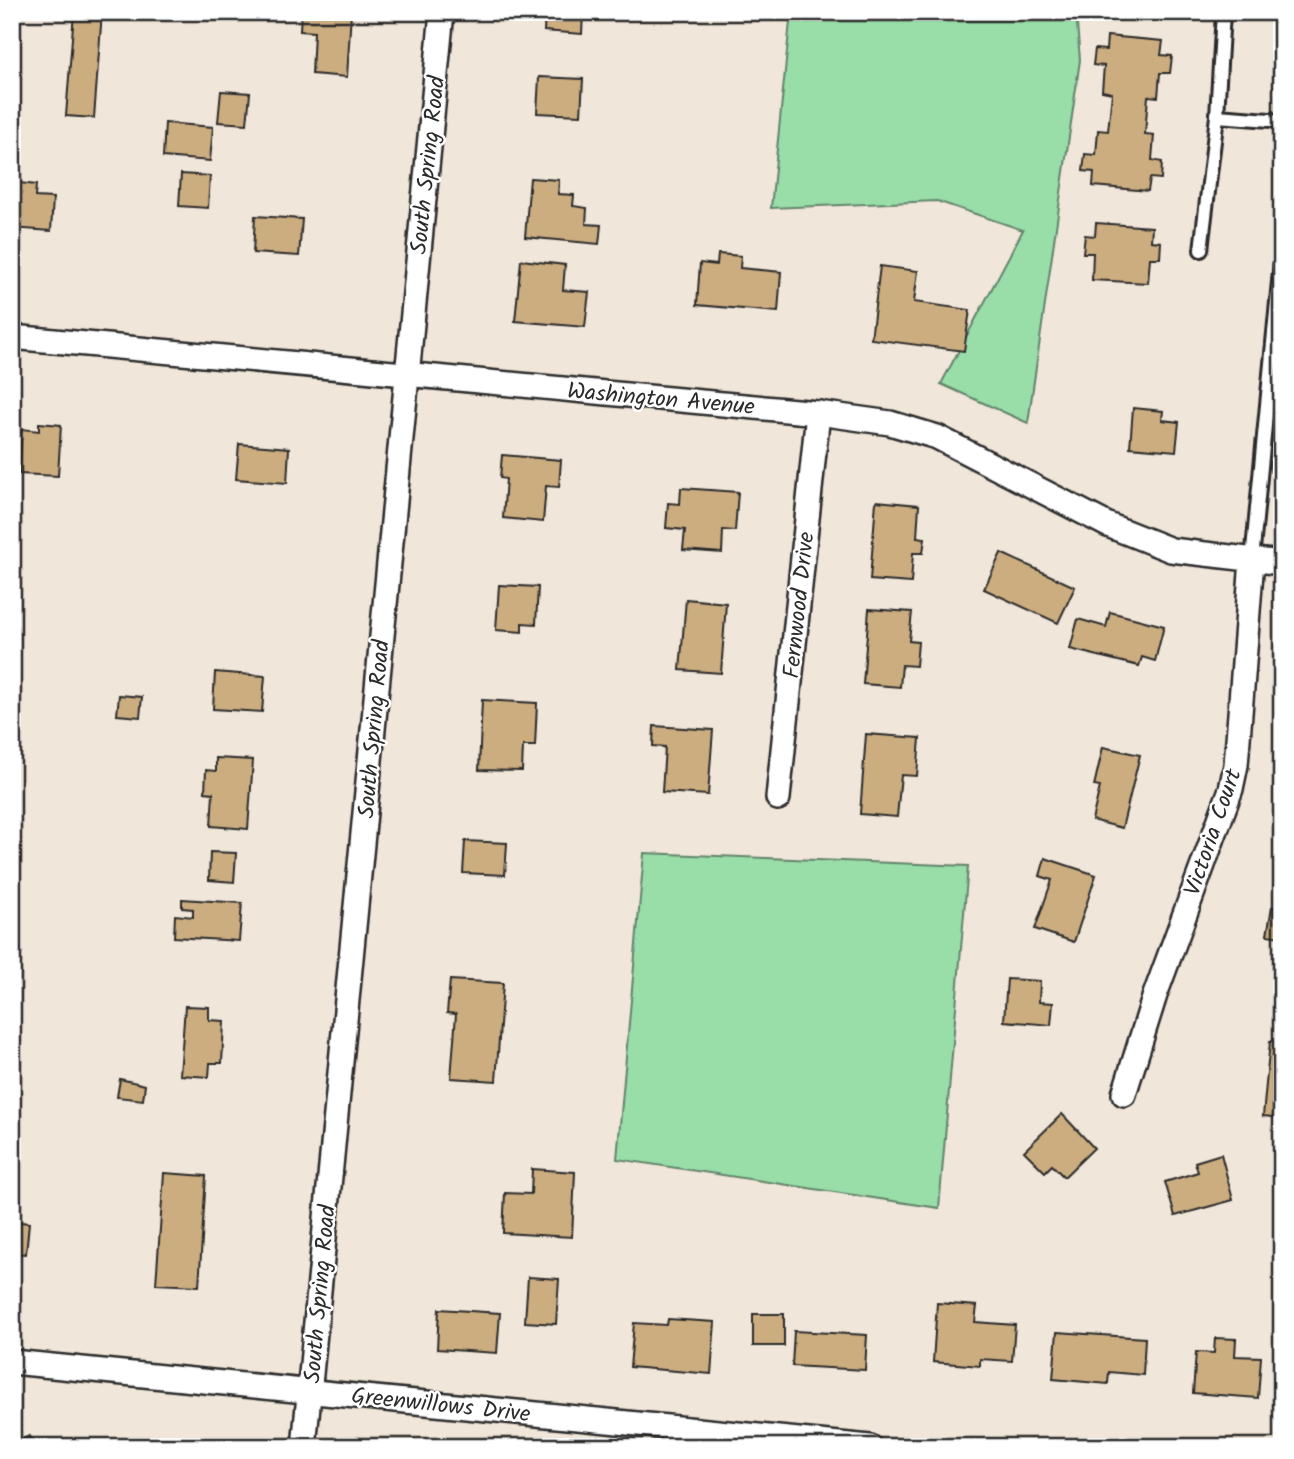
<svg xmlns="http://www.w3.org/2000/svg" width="1294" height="1459" font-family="Kalam,sans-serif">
	<rect width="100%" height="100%" fill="#f0e6d9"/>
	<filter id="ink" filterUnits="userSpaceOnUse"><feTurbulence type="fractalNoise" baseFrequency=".0143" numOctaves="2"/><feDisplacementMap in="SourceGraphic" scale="14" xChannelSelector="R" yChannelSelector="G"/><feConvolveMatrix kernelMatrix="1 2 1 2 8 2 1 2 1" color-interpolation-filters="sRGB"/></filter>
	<g filter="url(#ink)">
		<g fill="#99dda9" stroke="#62846a" stroke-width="2">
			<path d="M 791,12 L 1076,12 L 1080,60 L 1028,423 L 941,384 L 1023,230 L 937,201 L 771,208 Z"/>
			<path d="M 644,853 L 968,866 L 939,1208 L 617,1159 Z"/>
		</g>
		<g fill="#ccad80" stroke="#2b2b2b" stroke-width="2">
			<path d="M 74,12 L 102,12 L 94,118 L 66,116 Z"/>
			<path d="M 301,12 L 351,12 L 347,77 L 312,74 L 314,32 L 300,31 Z"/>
			<path d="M 545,12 L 583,12 L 582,34 L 544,31 Z"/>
			<path d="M 1107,36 L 1163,41 L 1161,55 L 1172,56 L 1170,73 L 1160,73 L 1158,97 L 1148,96 L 1145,134 L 1154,135 L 1152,160 L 1162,162 L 1161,179 L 1150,178 L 1148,191 L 1093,186 L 1094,172 L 1083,171 L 1085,154 L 1096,155 L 1098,130 L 1108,131 L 1112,93 L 1102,91 L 1104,66 L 1093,65 L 1095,49 L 1106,50 Z"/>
			<path d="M 539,77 L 583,79 L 581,115 L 537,113 Z"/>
			<path d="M 221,91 L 250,93 L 247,124 L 218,122 Z"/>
			<path d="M 165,123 L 213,127 L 210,161 L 163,157 Z"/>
			<path d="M 181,174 L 210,176 L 208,208 L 179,206 Z"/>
			<path d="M 530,178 L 559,180 L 558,194 L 574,195 L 573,206 L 587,208 L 586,224 L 601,225 L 599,244 L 525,237 Z"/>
			<path d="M 19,183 L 36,185 L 35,197 L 53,198 L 51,231 L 12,228 L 12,194 L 18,195 Z"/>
			<path d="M 255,216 L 302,219 L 299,256 L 253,253 Z"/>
			<path d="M 1096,223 L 1152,227 L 1151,241 L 1161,242 L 1160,258 L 1150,258 L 1148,283 L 1092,280 L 1093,253 L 1083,253 L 1085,235 L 1095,236 Z"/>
			<path d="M 718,254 L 741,256 L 740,268 L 781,272 L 778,312 L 697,305 L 700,263 L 717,265 Z"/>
			<path d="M 521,260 L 565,265 L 563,290 L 589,292 L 585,327 L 515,321 Z"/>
			<path d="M 880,266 L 918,271 L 914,302 L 970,310 L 964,351 L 871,339 Z"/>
			<path d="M 1133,408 L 1163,411 L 1162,420 L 1179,422 L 1176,451 L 1130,447 Z"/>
			<path d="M 39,423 L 61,425 L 58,476 L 19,474 L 22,429 L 39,431 Z"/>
			<path d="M 239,444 L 289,448 L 287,483 L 236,479 Z"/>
			<path d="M 502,455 L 561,460 L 559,487 L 546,486 L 543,522 L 503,518 L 506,479 L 500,478 Z"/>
			<path d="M 681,488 L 738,492 L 735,531 L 723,530 L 722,553 L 683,550 L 685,530 L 666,528 L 668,503 L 680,504 Z"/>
			<path d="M 876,501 L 919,505 L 917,537 L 925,538 L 923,553 L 913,553 L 911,583 L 870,580 Z"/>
			<path d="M 1001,553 L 1075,587 L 1058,623 L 984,589 Z"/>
			<path d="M 499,585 L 538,587 L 536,624 L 522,623 L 522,632 L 496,630 Z"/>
			<path d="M 686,599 L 726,603 L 721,673 L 680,670 Z"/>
			<path d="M 869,609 L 912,612 L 909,641 L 918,642 L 916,666 L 902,665 L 900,687 L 863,684 Z"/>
			<path d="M 1110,612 L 1164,626 L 1155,661 L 1142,657 L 1139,666 L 1070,649 L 1078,619 L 1106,627 Z"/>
			<path d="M 215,672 L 265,676 L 262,712 L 213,709 Z"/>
			<path d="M 119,695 L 142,697 L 140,717 L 117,715 Z"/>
			<path d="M 482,700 L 537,703 L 535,746 L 523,746 L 522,771 L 479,770 Z"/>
			<path d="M 654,726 L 713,730 L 708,795 L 662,792 L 665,747 L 653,746 Z"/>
			<path d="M 866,734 L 920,738 L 917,776 L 901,775 L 897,817 L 860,814 Z"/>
			<path d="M 1103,747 L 1140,755 L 1122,828 L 1092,820 L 1100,787 L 1094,786 Z"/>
			<path d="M 216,758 L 253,760 L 248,829 L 211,826 L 213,793 L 205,792 L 206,770 L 216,771 Z"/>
			<path d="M 465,841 L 507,843 L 505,875 L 463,873 Z"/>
			<path d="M 210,852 L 236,853 L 234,882 L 209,880 Z"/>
			<path d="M 1045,858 L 1096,875 L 1074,942 L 1035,929 L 1052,880 L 1040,876 Z"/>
			<path d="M 182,899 L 242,903 L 239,941 L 174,937 L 175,915 L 193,917 L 193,909 L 182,908 Z"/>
			<path d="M 1272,907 L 1282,908 L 1282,985 L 1274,983 L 1281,937 L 1267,935 Z"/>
			<path d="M 1007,979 L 1040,981 L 1039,1002 L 1053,1003 L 1051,1025 L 1004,1021 Z"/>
			<path d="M 450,980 L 503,983 L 496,1081 L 451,1078 L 456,1014 L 447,1013 Z"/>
			<path d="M 185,1006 L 209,1007 L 209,1020 L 224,1021 L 222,1063 L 210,1063 L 209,1077 L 180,1075 Z"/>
			<path d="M 1270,1041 L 1282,1042 L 1282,1118 L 1263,1116 Z"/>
			<path d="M 120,1079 L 145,1085 L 143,1100 L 117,1097 Z"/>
			<path d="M 1062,1114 L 1094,1148 L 1064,1177 L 1052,1165 L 1045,1172 L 1024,1151 Z"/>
			<path d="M 1221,1154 L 1233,1200 L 1175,1216 L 1165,1182 L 1198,1172 L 1195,1162 Z"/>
			<path d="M 532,1169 L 575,1172 L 572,1237 L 503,1233 L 505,1193 L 531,1194 Z"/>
			<path d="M 164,1173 L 206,1176 L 199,1286 L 156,1284 Z"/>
			<path d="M 12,1221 L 29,1223 L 26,1254 L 12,1253 Z"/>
			<path d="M 528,1277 L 559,1279 L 556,1324 L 525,1322 Z"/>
			<path d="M 937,1303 L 977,1306 L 975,1322 L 1015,1325 L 1012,1361 L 980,1359 L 980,1366 L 933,1362 Z"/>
			<path d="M 439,1309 L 500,1313 L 497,1353 L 437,1349 Z"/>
			<rect x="753" y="1314" width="31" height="32"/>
			<path d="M 668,1319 L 715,1322 L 711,1374 L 630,1367 L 634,1323 L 667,1325 Z"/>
			<path d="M 794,1331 L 867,1335 L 865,1370 L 792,1366 Z"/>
			<path d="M 1057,1332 L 1145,1338 L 1143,1375 L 1109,1372 L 1108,1384 L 1053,1379 Z"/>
			<path d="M 1215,1338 L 1236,1339 L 1235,1356 L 1261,1357 L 1258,1398 L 1193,1393 L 1196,1352 L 1214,1353 Z"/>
			<path d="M 29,1436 L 35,1447 L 12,1447 L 12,1445 Z"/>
		</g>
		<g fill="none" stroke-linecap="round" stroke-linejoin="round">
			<defs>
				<g id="lane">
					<path d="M 1223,12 L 1217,116 L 1282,121"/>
					<path d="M 1201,250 L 1217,116"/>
					<path d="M 1252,560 L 1282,250"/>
				</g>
				<g id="street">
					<path d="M 12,337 L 818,413 L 890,423 L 937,437 L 1108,525 L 1171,550 L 1282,563"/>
					<path d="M 778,798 L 818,413"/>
					<path d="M 1124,1094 L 1155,995 L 1231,789 L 1236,765 L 1252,560"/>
					<path d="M 12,1362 L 870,1447"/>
					<path d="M 304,1447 L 442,12"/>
				</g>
			</defs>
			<use href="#lane" stroke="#2b2b2b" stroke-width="18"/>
			<use href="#street" stroke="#2b2b2b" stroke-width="28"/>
			<use href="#lane" stroke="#fff" stroke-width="12"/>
			<use href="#street" stroke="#fff" stroke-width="23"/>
		</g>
	</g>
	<g text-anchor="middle" stroke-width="5" stroke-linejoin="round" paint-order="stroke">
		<g font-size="23" fill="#2b2b2b" stroke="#fff">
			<text transform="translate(427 165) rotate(-84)" y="8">South Spring Road</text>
			<text transform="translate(661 398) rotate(5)" y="8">Washington Avenue</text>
			<text transform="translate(798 605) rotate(-84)" y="8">Fernwood Drive</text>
			<text transform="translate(373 729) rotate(-85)" y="8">South Spring Road</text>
			<text transform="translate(1212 832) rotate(-71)" y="8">Victoria Court</text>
			<text transform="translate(319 1294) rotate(-85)" y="8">South Spring Road</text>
			<text transform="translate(441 1404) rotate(6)" y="8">Greenwillows Drive</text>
		</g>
	</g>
	<rect width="1294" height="1459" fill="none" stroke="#fff" stroke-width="42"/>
	<rect x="21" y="21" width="1252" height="1417" fill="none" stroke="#2b2b2b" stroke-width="2.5" filter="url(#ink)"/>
</svg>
